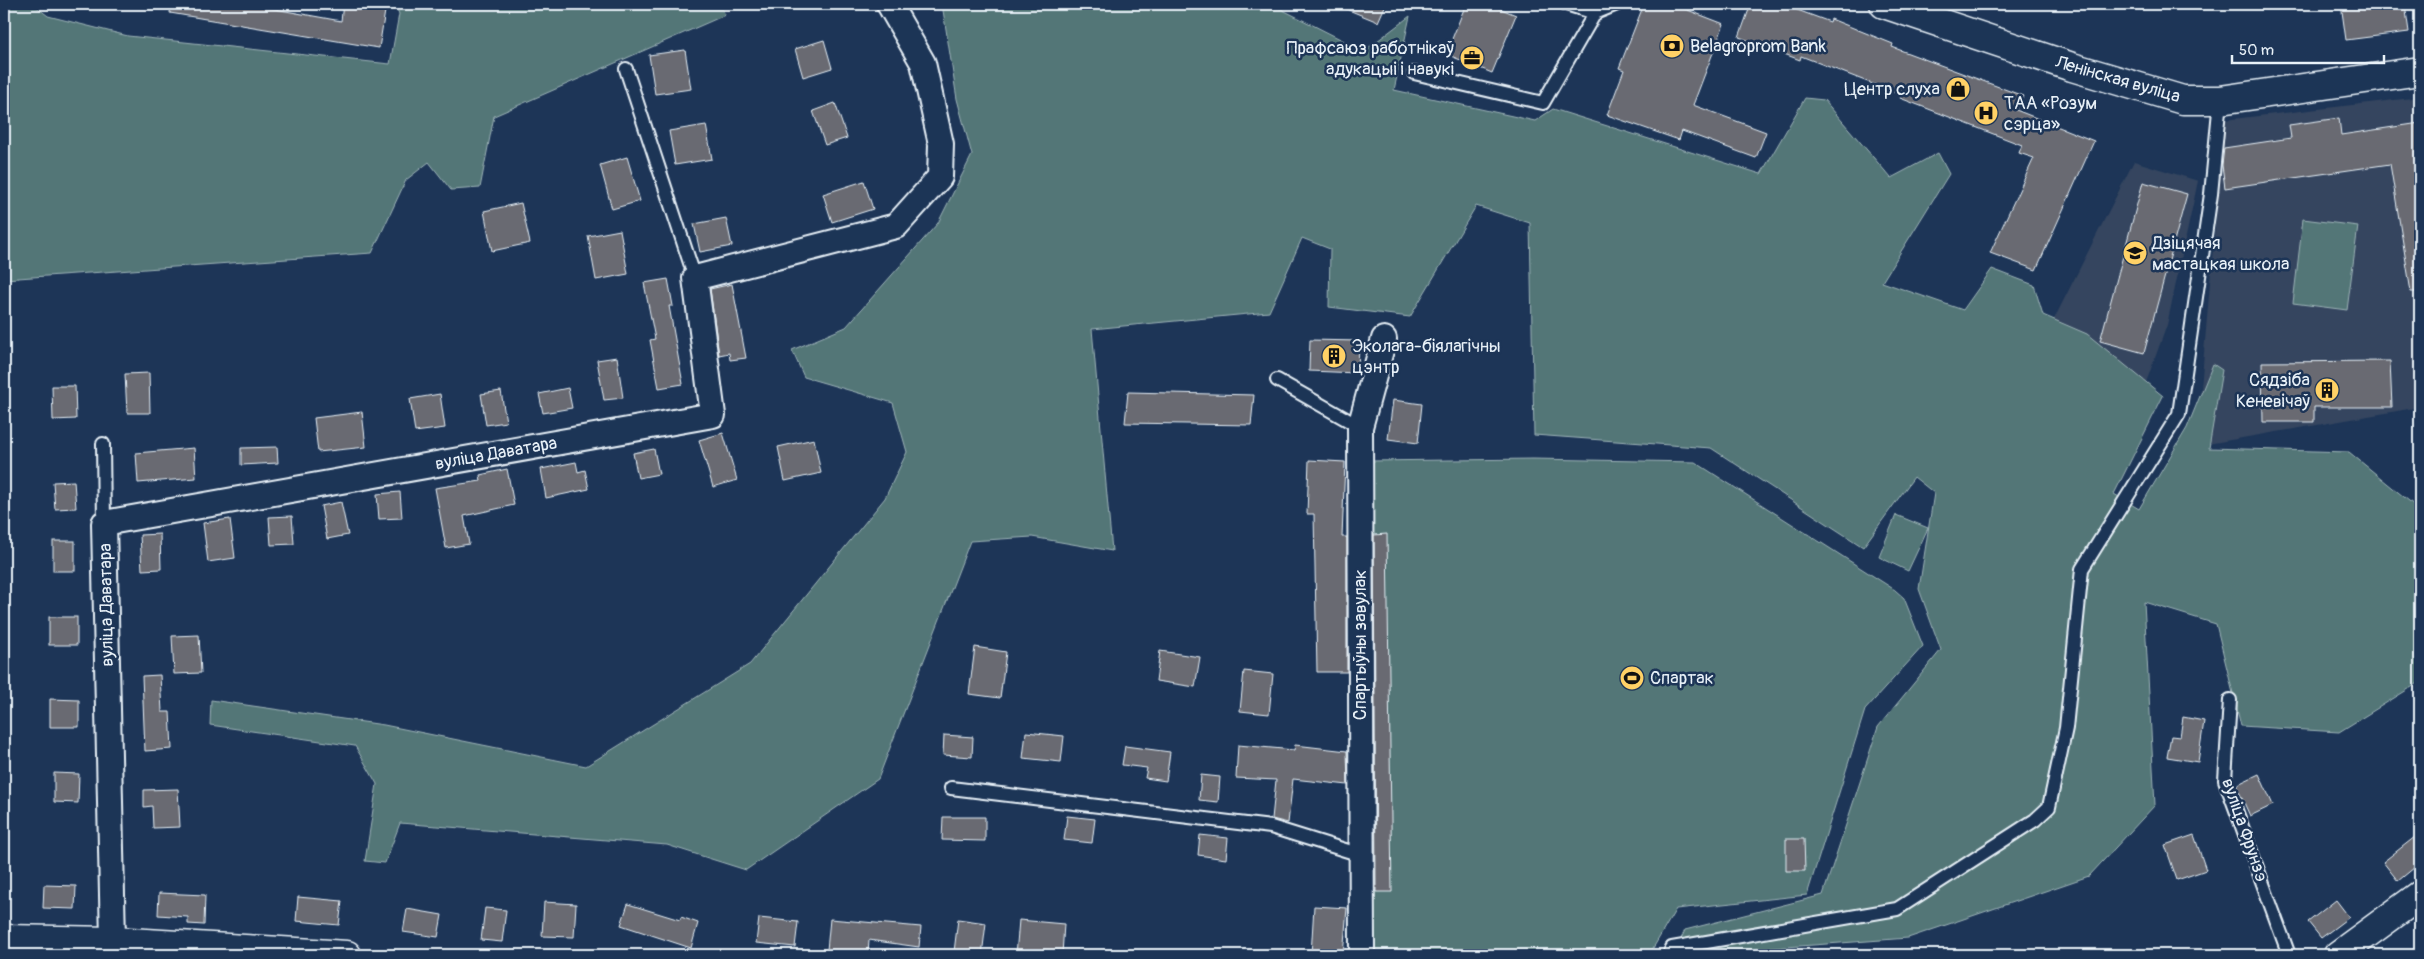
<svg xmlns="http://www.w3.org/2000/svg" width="2424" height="959" font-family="Pangolin,sans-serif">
	<rect width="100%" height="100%" fill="#1d3557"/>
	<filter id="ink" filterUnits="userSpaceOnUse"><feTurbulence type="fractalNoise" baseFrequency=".02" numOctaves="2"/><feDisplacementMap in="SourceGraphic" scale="10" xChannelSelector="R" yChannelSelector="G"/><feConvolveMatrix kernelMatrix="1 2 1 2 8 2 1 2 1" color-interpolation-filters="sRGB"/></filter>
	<g filter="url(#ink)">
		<g fill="#34455f">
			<path d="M 2420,97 L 2420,407 L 2196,446 L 2224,120 Z"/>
			<path d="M 2134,161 L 2198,181 L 2167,325 L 2129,429 L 2047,333 Z"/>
		</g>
		<g fill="#537677" stroke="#9eb4b8">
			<path d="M 4,4 L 33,4 L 48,16 L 128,36 L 390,64 L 399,14 L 395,4 L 411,4 L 412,6 L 415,4 L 720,4 L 725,15 L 494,116 L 480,188 L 451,190 L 429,162 L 406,180 L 372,253 L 4,279 Z"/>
			<path d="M 942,4 L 1271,4 L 1364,51 L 1410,16 L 1394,90 L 1535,121 L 1553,109 L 1761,174 L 1805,98 L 1824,100 L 1891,178 L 1938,153 L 1949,174 L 1882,282 L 1963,310 L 1992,269 L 2034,285 L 2043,315 L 2087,334 L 2163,396 L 2114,494 L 2139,509 L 2187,428 L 2213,364 L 2222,370 L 2209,448 L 2349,452 L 2420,510 L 2420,682 L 2339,732 L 2241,726 L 2216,624 L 2144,602 L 2155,805 L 2089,876 L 1908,938 L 1705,953 L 1702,955 L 1674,955 L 1685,930 L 1823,895 L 1878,727 L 1941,650 L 1919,589 L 1934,493 L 1914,477 L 1863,547 L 1711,448 L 1534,435 L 1530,223 L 1476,206 L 1410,317 L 1329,307 L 1330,249 L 1302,238 L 1269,312 L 1092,329 L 1112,551 L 1032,537 L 970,541 L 878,779 L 746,870 L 667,845 L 400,823 L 385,863 L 365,861 L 377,784 L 355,746 L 210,725 L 211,700 L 384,725 L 586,766 L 750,664 L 885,498 L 907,452 L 893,403 L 804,377 L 792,350 L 846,327 L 938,223 L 972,155 L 957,99 Z"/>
			<path d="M 2303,219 L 2358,226 L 2347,310 L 2293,303 Z"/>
			<path d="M 1533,459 L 1695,462 L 1895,590 L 1904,598 L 1923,646 L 1865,710 L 1807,895 L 1676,909 L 1649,955 L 1372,955 L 1369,461 Z"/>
			<path d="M 1896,515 L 1928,528 L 1908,571 L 1879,557 Z"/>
		</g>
		<g fill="#696b72" stroke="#e8f1f8">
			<path d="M 171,4 L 247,4 L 341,21 L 343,4 L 386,5 L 379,48 L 170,13 Z"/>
			<path d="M 1334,4 L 1386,4 L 1378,22 Z"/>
			<path d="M 1466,4 L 1489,4 L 1516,15 L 1492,73 L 1446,54 Z"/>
			<path d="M 1644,4 L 1672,4 L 1724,24 L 1693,105 L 1766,132 L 1756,158 L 1682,131 L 1679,140 L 1607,115 L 1624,70 L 1619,68 Z"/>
			<path d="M 1751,4 L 1781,4 L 1830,22 L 1831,19 L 1893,44 L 1892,47 L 2023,96 L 2016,110 L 2094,141 L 2036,270 L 1990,253 L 2034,158 L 2019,153 L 2022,145 L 1900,98 L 1901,95 L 1801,56 L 1800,60 L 1739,37 Z"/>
			<path d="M 2341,4 L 2405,4 L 2409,32 L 2346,40 Z"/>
			<path d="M 824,40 L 832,68 L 803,77 L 795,49 Z"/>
			<path d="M 685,50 L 691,89 L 655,94 L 649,55 Z"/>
			<path d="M 835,103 L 847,138 L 825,145 L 813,111 Z"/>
			<path d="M 2339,118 L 2341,135 L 2420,123 L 2420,292 L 2411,292 L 2390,164 L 2225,188 L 2222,165 L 2224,148 L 2291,138 L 2289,125 Z"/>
			<path d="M 706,125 L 712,159 L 675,165 L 669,131 Z"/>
			<path d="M 627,157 L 640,201 L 612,209 L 600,165 Z"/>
			<path d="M 864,181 L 873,209 L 832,222 L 823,194 Z"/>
			<path d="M 2143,182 L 2187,194 L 2144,353 L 2100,341 Z"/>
			<path d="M 521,203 L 530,243 L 492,251 L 484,211 Z"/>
			<path d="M 726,218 L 732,246 L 700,252 L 694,224 Z"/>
			<path d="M 620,230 L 628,274 L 596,280 L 588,236 Z"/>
			<path d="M 668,279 L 673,306 L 669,306 L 683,384 L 659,388 L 650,340 L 655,339 L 644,283 Z"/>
			<path d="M 732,284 L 746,358 L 730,360 L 729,353 L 719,355 L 710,289 Z"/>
			<path d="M 1310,340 L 1359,341 L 1358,373 L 1309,371 Z"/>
			<path d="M 617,357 L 623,398 L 604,400 L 597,360 Z"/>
			<path d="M 2390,361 L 2392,407 L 2314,407 L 2314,422 L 2263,422 L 2262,362 Z"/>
			<path d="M 149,373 L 150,413 L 127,413 L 125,374 Z"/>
			<path d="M 52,386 L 75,386 L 76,419 L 53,420 Z"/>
			<path d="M 568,388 L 572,408 L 543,413 L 539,394 Z"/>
			<path d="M 501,391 L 506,422 L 486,425 L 481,394 Z"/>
			<path d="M 1128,392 L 1254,395 L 1251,425 L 1125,423 Z"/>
			<path d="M 440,394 L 445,428 L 415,432 L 410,399 Z"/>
			<path d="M 1393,400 L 1422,404 L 1418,443 L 1388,439 Z"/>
			<path d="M 362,412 L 366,447 L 318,452 L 314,418 Z"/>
			<path d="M 723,433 L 737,480 L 713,487 L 699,440 Z"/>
			<path d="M 814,439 L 821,473 L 785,481 L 778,447 Z"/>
			<path d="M 277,447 L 278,463 L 241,465 L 241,448 Z"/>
			<path d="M 194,448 L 196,478 L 138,483 L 136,453 Z"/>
			<path d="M 654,449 L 659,474 L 638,478 L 633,453 Z"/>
			<path d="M 1309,460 L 1345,462 L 1342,537 L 1347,537 L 1347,672 L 1317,672 L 1314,514 L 1307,514 Z"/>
			<path d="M 576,462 L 578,472 L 585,470 L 589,489 L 546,498 L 541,469 Z"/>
			<path d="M 507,469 L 514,505 L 464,516 L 469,544 L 446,548 L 435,488 L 481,481 L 480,475 Z"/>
			<path d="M 74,481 L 76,508 L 55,509 L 53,482 Z"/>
			<path d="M 400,492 L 402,518 L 379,519 L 377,494 Z"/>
			<path d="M 341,502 L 348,535 L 327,539 L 321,506 Z"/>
			<path d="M 292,516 L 294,544 L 271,545 L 269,517 Z"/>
			<path d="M 230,519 L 235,558 L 208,562 L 203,523 Z"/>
			<path d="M 160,534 L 161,569 L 142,570 L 140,535 Z"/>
			<path d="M 1387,534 L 1392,892 L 1376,892 L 1374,535 Z"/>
			<rect x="53" y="541" width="22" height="30"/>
			<rect x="49" y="617" width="28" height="28"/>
			<path d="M 199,635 L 201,673 L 174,674 L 172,636 Z"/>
			<path d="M 975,647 L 1006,652 L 1000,698 L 969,694 Z"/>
			<path d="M 1160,651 L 1200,657 L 1195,687 L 1156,681 Z"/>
			<path d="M 1244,671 L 1273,674 L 1269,714 L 1240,711 Z"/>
			<path d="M 160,675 L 162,712 L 170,712 L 172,749 L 145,751 L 142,676 Z"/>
			<path d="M 50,699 L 79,700 L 79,727 L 50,727 Z"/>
			<path d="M 2183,717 L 2204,721 L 2198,762 L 2167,757 L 2171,736 L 2180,737 Z"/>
			<path d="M 1026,732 L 1064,736 L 1061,762 L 1023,758 Z"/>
			<path d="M 944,735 L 973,737 L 972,757 L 943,755 Z"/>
			<path d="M 1238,745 L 1294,750 L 1295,745 L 1347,751 L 1348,785 L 1293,779 L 1288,823 L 1272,819 L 1276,780 L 1236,778 Z"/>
			<path d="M 1125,746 L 1170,752 L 1166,781 L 1145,778 L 1147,768 L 1122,765 Z"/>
			<path d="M 54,773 L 79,774 L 78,803 L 54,802 Z"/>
			<path d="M 2259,774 L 2273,805 L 2250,816 L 2236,785 Z"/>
			<path d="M 1201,775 L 1220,777 L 1218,802 L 1199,800 Z"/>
			<path d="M 178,789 L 180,827 L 153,828 L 152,806 L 144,807 L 144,790 Z"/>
			<path d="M 1067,816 L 1095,819 L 1092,843 L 1064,840 Z"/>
			<path d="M 943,817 L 985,817 L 985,841 L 942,840 Z"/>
			<path d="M 2420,833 L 2420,863 L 2398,881 L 2383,862 Z"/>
			<path d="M 1200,835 L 1228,838 L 1226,859 L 1198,855 Z"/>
			<path d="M 2194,835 L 2206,870 L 2177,880 L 2165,845 Z"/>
			<path d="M 1786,839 L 1804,839 L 1805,871 L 1786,871 Z"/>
			<path d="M 44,885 L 76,886 L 75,909 L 43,908 Z"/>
			<path d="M 159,893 L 205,895 L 204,925 L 188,924 L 188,917 L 158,915 Z"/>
			<path d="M 298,897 L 342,901 L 339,925 L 296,921 Z"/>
			<path d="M 2336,900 L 2349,917 L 2321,938 L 2308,922 Z"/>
			<path d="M 544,902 L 576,904 L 574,937 L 542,936 Z"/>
			<path d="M 628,904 L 680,920 L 681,917 L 698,923 L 691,948 L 621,925 Z"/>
			<path d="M 1314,906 L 1347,908 L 1343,955 L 1311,955 Z"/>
			<path d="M 485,908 L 506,910 L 502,942 L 481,940 Z"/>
			<path d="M 407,909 L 442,915 L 438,937 L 403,932 Z"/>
			<path d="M 759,918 L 798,922 L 795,947 L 756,943 Z"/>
			<path d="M 830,919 L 921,927 L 919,947 L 869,940 L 868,954 L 827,950 Z"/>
			<path d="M 958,919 L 986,923 L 982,955 L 954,952 Z"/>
			<path d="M 1019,920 L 1064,924 L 1062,955 L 1016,955 Z"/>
		</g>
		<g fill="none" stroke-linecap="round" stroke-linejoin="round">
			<defs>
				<g id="service">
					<path d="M 1566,4 L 1595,13"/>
					<path d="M 626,69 L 695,278"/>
					<path d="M 1414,73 L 1543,103 L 1595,13 L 1617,4"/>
					<path d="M 1277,380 L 1360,427"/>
					<path d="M 103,444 L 104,523"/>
					<path d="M 2230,700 L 2225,780 L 2289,955"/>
					<path d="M 951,788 L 1271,827 L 1361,855"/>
					<path d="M 1669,955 L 1672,948 L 1897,909 L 2035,820 L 2049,807 L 2066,728 L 2082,569 L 2179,414 L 2211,194 L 2220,100"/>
				</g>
				<g id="minor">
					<path d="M 113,941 L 104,523 L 713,415 L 695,278 L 896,226 L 940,177 L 941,144 L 923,63 L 889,4"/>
					<path d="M 1362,955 L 1360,427 L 1384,339"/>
				</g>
				<g id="tertiary">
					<path d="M 4,939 L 113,941 L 347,955"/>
					<path d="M 2338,955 L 2420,895"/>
				</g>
				<path id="secondary" d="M 1884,4 L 2072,67 L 2183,100 L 2220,100 L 2420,71"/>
			</defs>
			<use href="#service" stroke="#e8f1f8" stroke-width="16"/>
			<use href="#minor" stroke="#e8f1f8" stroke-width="28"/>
			<use href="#tertiary" stroke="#e8f1f8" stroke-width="31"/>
			<use href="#secondary" stroke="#e8f1f8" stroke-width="31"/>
			<use href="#service" stroke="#1d3557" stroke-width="12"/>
			<use href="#minor" stroke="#1d3557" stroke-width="24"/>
			<use href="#tertiary" stroke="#1d3557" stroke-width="28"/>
			<use href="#secondary" stroke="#1d3557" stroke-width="28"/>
		</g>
	</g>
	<defs>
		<symbol id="bank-disc" viewBox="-11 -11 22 22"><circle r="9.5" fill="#ffd166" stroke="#1d3557"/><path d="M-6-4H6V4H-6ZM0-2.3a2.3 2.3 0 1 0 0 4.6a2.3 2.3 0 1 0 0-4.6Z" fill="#111"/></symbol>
		<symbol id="office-disc" viewBox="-11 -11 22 22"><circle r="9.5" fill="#ffd166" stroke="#1d3557"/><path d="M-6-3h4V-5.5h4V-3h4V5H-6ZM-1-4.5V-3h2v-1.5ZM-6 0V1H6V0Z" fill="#111"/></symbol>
		<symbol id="shop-disc" viewBox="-11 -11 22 22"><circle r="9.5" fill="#ffd166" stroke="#1d3557"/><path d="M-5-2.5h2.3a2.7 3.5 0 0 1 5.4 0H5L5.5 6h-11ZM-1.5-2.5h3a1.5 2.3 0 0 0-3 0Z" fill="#111"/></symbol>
		<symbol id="hospital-disc" viewBox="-11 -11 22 22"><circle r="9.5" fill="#ffd166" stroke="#1d3557"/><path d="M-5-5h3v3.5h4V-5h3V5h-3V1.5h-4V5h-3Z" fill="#111"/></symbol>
		<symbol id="school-disc" viewBox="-11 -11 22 22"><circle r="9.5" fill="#ffd166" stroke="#1d3557"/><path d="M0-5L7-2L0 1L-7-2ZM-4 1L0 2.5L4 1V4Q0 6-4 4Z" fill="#111"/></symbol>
		<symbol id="building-disc" viewBox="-11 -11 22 22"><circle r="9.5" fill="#ffd166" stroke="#1d3557"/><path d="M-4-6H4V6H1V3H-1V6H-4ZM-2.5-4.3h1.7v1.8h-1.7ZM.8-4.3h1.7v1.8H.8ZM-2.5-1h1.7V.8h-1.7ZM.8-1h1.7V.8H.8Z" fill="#111"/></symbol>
		<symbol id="stadium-disc" viewBox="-11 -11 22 22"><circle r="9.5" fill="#ffd166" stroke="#1d3557"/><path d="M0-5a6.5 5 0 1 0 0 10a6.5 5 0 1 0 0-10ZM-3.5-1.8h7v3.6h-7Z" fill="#111"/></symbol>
	</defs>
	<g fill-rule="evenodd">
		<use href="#bank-disc" x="1658" y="32" width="28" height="28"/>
		<use href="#office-disc" x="1458" y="44" width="28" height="28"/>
		<use href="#shop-disc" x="1944" y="75" width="28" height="28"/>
		<use href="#hospital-disc" x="1972" y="99" width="28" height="28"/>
		<use href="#school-disc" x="2121" y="239" width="28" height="28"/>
		<use href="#building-disc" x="1320" y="342" width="28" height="28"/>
		<use href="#building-disc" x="2313" y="376" width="28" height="28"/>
		<use href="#stadium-disc" x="1618" y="664" width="28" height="28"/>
	</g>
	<g text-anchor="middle" stroke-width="5" stroke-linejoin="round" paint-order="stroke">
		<g font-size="18" fill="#e8f1f8" stroke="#1d3557" text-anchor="start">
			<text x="1690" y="52">Belagroprom Bank</text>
			<text x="1454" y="54" text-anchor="end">Прафсаюз работнікаў<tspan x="1454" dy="21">адукацыі і навукі</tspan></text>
			<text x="1940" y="95" text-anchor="end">Центр слуха</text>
			<text x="2004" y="109">ТАА «Розум<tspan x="2004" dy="21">сэрца»</tspan></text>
			<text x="2152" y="249">Дзіцячая<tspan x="2152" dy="21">мастацкая школа</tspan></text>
			<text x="1352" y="352">Эколага-біялагічны<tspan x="1352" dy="21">цэнтр</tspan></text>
			<text x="2310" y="386" text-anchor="end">Сядзіба<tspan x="2310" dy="21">Кеневічаў</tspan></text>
			<text x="1650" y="684">Спартак</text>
		</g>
		<g font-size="18" fill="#e8f1f8" stroke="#1d3557">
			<text transform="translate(2118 79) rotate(16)" y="6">Ленінская вуліца</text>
			<text transform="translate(496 453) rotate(-10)" y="6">вуліца Даватара</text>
			<text transform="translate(106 605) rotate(-91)" y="6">вуліца Даватара</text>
			<text transform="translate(1360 645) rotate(-90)" y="6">Спартыўны завулак</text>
			<text transform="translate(2245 830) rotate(71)" y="6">вуліца Фрунзэ</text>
		</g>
	</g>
	<rect width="2424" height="959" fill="none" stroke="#1d3557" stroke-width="20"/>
	<rect x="10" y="10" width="2404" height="939" fill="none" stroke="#e8f1f8" stroke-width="2" filter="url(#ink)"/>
	<path d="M2232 55v8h152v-8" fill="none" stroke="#e8f1f8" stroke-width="2.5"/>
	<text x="2239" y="55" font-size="15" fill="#e8f1f8" stroke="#1d3557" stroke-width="4" paint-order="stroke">50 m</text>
</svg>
